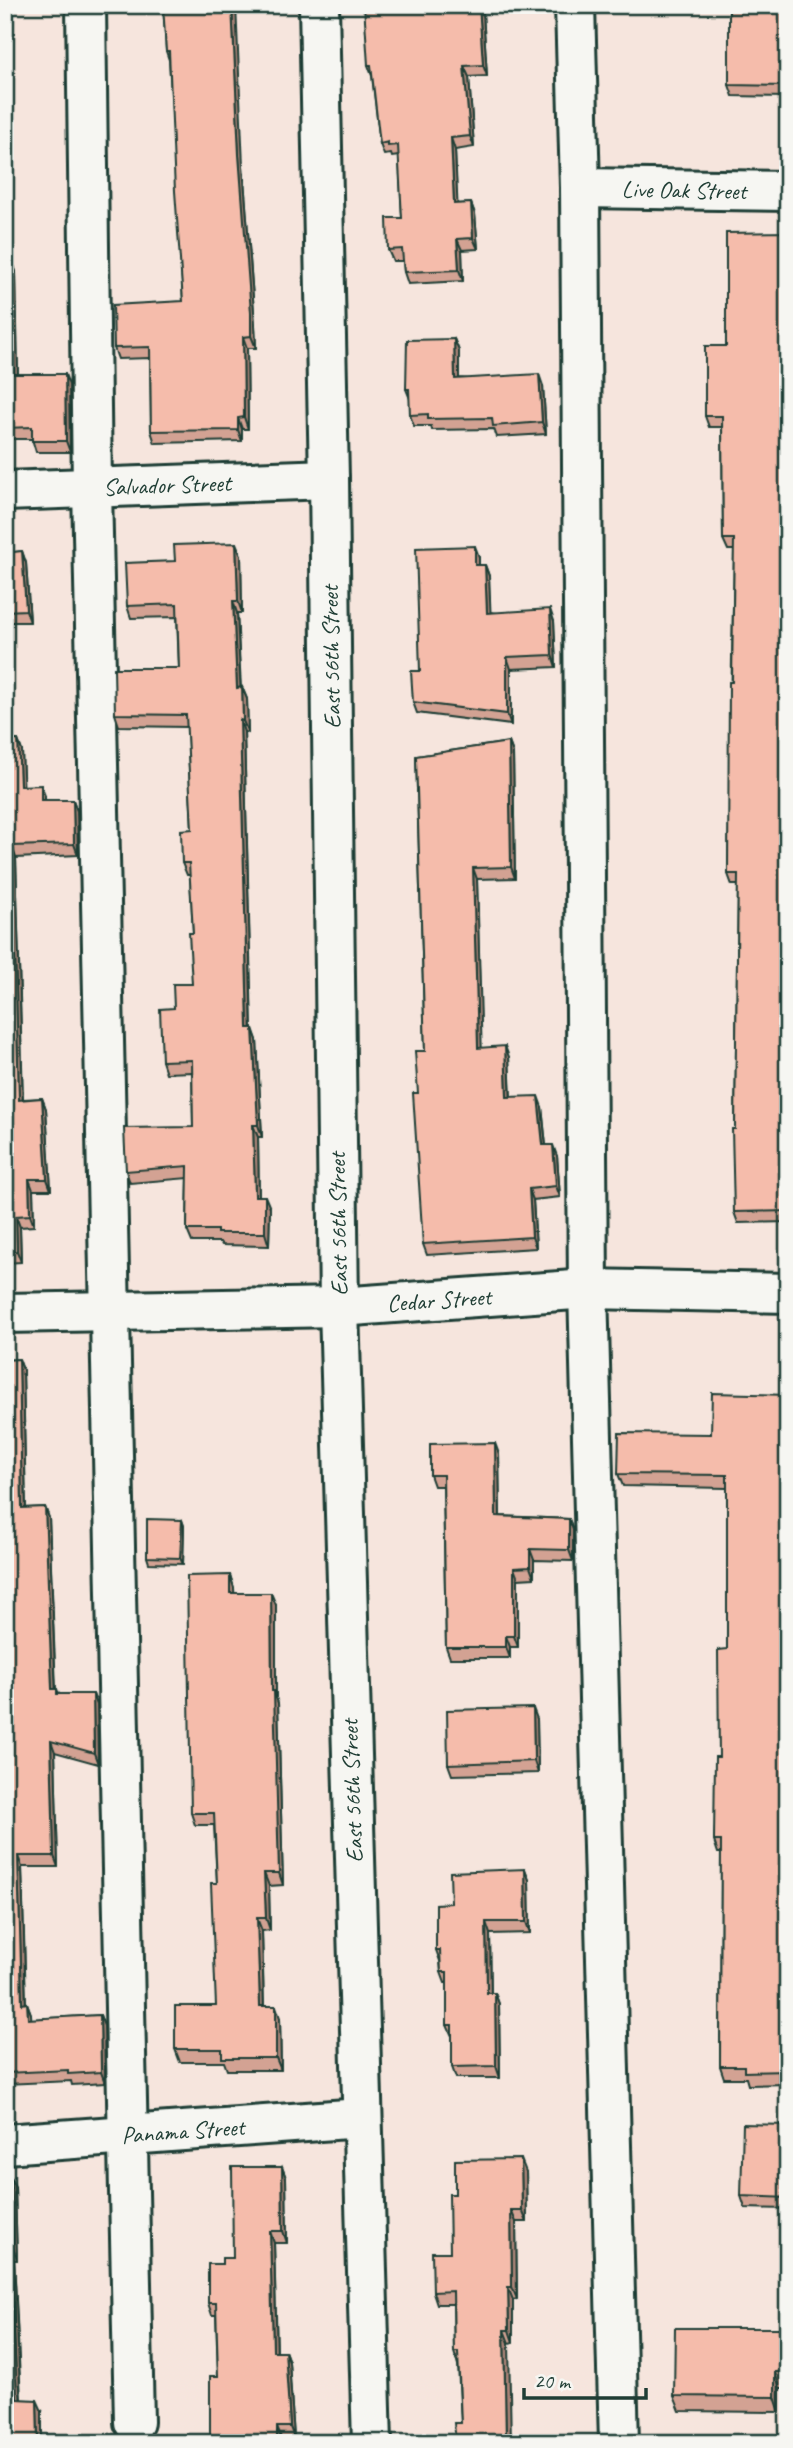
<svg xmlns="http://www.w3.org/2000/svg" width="793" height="2448" font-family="Caveat,sans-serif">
	<rect width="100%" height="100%" fill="#f6e5dd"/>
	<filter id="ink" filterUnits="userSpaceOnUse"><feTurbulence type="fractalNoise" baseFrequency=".0143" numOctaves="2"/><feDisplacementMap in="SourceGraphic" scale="14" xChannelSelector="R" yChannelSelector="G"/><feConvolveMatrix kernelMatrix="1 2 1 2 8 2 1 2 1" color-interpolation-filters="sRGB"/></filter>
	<g filter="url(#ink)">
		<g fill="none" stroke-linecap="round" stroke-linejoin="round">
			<defs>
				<g id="minor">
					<path d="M 86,5 L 92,488 L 134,2422"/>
					<path d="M 319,5 L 329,479 L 339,1307 L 372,2443"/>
					<path d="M 575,5 L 580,188 L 588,1289 L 619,2443"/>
					<path d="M 580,188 L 788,191"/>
					<path d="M 5,491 L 329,479"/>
					<path d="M 5,1313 L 339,1307 L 588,1289 L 788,1293"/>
					<path d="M 5,2144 L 361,2118"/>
				</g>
			</defs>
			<use href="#minor" stroke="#1f3d34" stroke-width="44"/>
			<use href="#minor" stroke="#f6f6f2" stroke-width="38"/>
		</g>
		<g fill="#d3a293" stroke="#1f3d34" stroke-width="2">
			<path d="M 163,5 L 243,166 L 255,325 L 256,348 L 247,348 L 248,429 L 242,429 L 242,441 L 155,443 L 151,431 L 150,358 L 118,359 L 114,348 L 183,301 L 169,60 L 166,51 Z"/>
			<path d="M 788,5 L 788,97 L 733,96 L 729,85 Z"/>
			<path d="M 483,13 L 487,76 L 469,77 L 474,147 L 455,150 L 457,204 L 471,203 L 475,214 L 478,249 L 462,250 L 463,281 L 408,284 L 404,272 L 403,261 L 393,261 L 388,250 L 402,218 L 399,156 L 392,157 L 391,154 L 384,155 L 380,144 L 372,76 L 368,65 Z"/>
			<path d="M 788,232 L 788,1222 L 738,1223 L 734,1212 L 738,885 L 732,885 L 728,874 L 734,550 L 728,550 L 723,539 L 722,427 L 709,427 L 705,416 L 726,346 Z"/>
			<path d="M 12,260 L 16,272 L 18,374 L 69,385 L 70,452 L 36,452 L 32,439 L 5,439 L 5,261 Z"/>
			<path d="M 454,339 L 459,351 L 459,378 L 543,386 L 546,434 L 497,437 L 494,429 L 432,430 L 431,426 L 414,426 L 410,415 L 410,399 L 406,389 Z"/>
			<path d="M 22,551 L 26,563 L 30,622 L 5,622 L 5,553 Z"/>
			<path d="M 241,555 L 242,613 L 237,613 L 241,688 L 242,687 L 247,699 L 248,733 L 244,732 L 252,1028 L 257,1040 L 262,1137 L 258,1137 L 259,1196 L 270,1208 L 269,1246 L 222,1245 L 220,1242 L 192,1242 L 187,1230 L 188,1178 L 130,1183 L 126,1171 L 193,1127 L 192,1072 L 166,1073 L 162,1061 L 174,1008 L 192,984 L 193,933 L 190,875 L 187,875 L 182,863 L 192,829 L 187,727 L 119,726 L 115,714 L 179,668 L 177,617 L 131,618 L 127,606 L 175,561 Z"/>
			<path d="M 479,557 L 479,565 L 485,565 L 489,576 L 490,612 L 554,621 L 556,667 L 511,669 L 511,725 L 417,713 L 413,702 L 420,671 Z"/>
			<path d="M 5,694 L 12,705 L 13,740 L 18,740 L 22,751 L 23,786 L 45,796 L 45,800 L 73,800 L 77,811 L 78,855 L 16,858 L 23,1099 L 42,1098 L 46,1109 L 51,1190 L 33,1190 L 34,1226 L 20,1227 L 21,1262 L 5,1263 Z"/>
			<path d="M 509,742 L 513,753 L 515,878 L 477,879 L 481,1048 L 509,1057 L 511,1097 L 542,1107 L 546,1145 L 557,1156 L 560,1197 L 533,1200 L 536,1248 L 427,1255 L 423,1244 L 418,1093 L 425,1051 L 416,756 Z"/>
			<path d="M 19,1359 L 23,1370 L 26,1508 L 45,1507 L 49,1518 L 56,1689 L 57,1689 L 59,1694 L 93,1694 L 97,1705 L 98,1764 L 55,1752 L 58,1867 L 22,1867 L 26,2003 L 27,2003 L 31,2014 L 31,2019 L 100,2015 L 104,2026 L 105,2083 L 72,2085 L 71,2081 L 5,2084 L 5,1360 Z"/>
			<path d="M 788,1395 L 788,2084 L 748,2085 L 746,2078 L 724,2078 L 720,2066 L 721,1853 L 718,1853 L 714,1841 L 727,1649 L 727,1488 L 623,1486 L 618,1474 L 711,1434 Z"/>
			<path d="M 499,1454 L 500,1516 L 569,1519 L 573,1530 L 573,1561 L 534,1560 L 534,1578 L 518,1579 L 518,1647 L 510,1647 L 510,1658 L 450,1658 L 446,1647 L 443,1486 L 434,1486 L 430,1475 Z"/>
			<path d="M 182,1520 L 184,1526 L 183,1564 L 149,1563 L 147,1557 Z"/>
			<path d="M 230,1575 L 234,1588 L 234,1593 L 276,1605 L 276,1698 L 278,1703 L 283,1885 L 269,1886 L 270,1930 L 262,1931 L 264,2006 L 280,2018 L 281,2070 L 227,2070 L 224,2062 L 180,2062 L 175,2049 L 216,2006 L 217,1883 L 214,1825 L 195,1825 L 191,1813 Z"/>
			<path d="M 537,1719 L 538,1773 L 452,1775 L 448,1764 Z"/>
			<path d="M 525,1869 L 529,1880 L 530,1933 L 490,1934 L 491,1993 L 495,1993 L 499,2004 L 500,2078 L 456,2078 L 452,2067 L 452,2036 L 447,2025 L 447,1983 L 445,1983 L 441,1972 L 440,1961 L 436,1950 L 451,1903 Z"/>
			<path d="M 788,2125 L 788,2209 L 745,2208 L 741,2196 Z"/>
			<path d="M 282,2167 L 286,2178 L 287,2243 L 274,2243 L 277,2351 L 285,2351 L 289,2362 L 294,2438 L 281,2438 L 281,2443 L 210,2443 L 218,2376 L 216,2315 L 212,2315 L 208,2303 L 222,2264 L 233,2258 Z"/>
			<path d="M 526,2172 L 527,2222 L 516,2222 L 517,2299 L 513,2300 L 513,2342 L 509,2343 L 461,2423 L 458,2365 L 454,2352 L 453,2304 L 437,2304 L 433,2292 L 450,2252 L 455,2194 Z"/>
			<path d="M 5,2177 L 15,2188 L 17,2260 L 14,2260 L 21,2399 L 42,2411 L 5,2443 Z"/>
			<path d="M 788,2328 L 788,2388 L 780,2388 L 780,2412 L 680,2411 L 674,2396 Z"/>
		</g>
		<g fill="#ac8478" stroke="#1f3d34" stroke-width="2">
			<path d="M 232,5 L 236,5 L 243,166 L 255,325 L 256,348 L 251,336 L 239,155 Z"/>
			<path d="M 479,5 L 480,5 L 483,13 L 487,76 L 483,65 Z"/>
			<path d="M 464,66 L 469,77 L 474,147 L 470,136 Z"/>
			<path d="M 451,138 L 455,150 L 458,215 L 454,204 Z"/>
			<path d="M 471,203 L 475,214 L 478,249 L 473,238 Z"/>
			<path d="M 457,239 L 462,250 L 463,281 L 459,270 Z"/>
			<path d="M 12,260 L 16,272 L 18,386 L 14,374 Z"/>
			<path d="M 243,337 L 247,348 L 248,429 L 244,417 Z"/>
			<path d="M 454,339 L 459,351 L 459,390 L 455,379 Z"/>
			<path d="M 65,374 L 69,385 L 70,452 L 66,441 Z"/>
			<path d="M 539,374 L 543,386 L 546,434 L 542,422 Z"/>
			<path d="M 238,418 L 242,429 L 242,441 L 238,430 Z"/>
			<path d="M 236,543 L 241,555 L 242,613 L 238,601 Z"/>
			<path d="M 475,546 L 479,557 L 479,576 L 475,565 Z"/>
			<path d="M 22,551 L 26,563 L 30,622 L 26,610 Z"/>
			<path d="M 485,565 L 489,576 L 491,624 L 487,613 Z"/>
			<path d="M 233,601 L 237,613 L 241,700 L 237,688 Z"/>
			<path d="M 550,609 L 554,621 L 556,667 L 552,655 Z"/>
			<path d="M 507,657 L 511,669 L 511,725 L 507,714 Z"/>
			<path d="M 242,687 L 247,699 L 248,733 L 243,721 Z"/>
			<path d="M 8,694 L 12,705 L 13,752 L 9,741 Z"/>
			<path d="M 240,720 L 244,732 L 252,1040 L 248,1028 Z"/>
			<path d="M 18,740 L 22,751 L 24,797 L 20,786 Z"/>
			<path d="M 509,742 L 513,753 L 515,878 L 511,867 Z"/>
			<path d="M 41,785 L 45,796 L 45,811 L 41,800 Z"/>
			<path d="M 73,800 L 77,811 L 78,855 L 74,844 Z"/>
			<path d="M 12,846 L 16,858 L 23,1111 L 19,1100 Z"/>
			<path d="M 473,868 L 477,879 L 482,1059 L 478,1048 Z"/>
			<path d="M 253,1028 L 257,1040 L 262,1137 L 258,1125 Z"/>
			<path d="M 505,1046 L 509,1057 L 511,1108 L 507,1097 Z"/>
			<path d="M 538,1096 L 542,1107 L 547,1157 L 543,1145 Z"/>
			<path d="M 42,1098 L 46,1109 L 51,1190 L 47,1179 Z"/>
			<path d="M 253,1125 L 258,1137 L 259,1208 L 255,1196 Z"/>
			<path d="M 553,1145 L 557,1156 L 560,1197 L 556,1186 Z"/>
			<path d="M 29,1179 L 33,1190 L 34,1226 L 30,1215 Z"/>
			<path d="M 529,1189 L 533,1200 L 536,1248 L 532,1237 Z"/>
			<path d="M 265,1196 L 270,1208 L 269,1246 L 265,1233 Z"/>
			<path d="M 16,1216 L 20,1227 L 21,1262 L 17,1251 Z"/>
			<path d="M 19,1359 L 23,1370 L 26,1519 L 22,1508 Z"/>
			<path d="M 495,1443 L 499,1454 L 500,1527 L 496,1516 Z"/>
			<path d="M 45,1507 L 49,1518 L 56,1700 L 52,1689 Z"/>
			<path d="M 569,1519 L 573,1530 L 573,1561 L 569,1550 Z"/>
			<path d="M 182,1520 L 184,1526 L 183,1564 L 180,1558 Z"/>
			<path d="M 530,1549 L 534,1560 L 534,1578 L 530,1567 Z"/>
			<path d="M 514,1568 L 518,1579 L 518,1647 L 514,1636 Z"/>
			<path d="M 230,1575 L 234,1588 L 235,1606 L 230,1593 Z"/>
			<path d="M 271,1593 L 276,1605 L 276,1698 L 278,1703 L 283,1885 L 279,1873 L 272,1691 Z"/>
			<path d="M 786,1624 L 788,1627 L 788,1759 Z"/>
			<path d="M 506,1636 L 510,1647 L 510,1658 L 506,1647 Z"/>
			<path d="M 93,1694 L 97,1705 L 98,1764 L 94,1753 Z"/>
			<path d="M 533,1708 L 537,1719 L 538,1773 L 534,1761 Z"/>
			<path d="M 51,1741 L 55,1752 L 58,1867 L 54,1856 Z"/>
			<path d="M 18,1856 L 22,1867 L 26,2015 L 22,2004 Z"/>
			<path d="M 525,1869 L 529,1880 L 530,1933 L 526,1922 Z"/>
			<path d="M 264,1873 L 269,1886 L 270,1930 L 266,1918 Z"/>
			<path d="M 257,1918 L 262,1931 L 264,2018 L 260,2006 Z"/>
			<path d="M 486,1922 L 490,1934 L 491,2004 L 487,1993 Z"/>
			<path d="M 495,1993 L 499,2004 L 500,2078 L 496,2066 Z"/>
			<path d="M 27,2003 L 31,2014 L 32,2030 L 28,2019 Z"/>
			<path d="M 276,2006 L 280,2018 L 281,2070 L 276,2058 Z"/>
			<path d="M 100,2015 L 104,2026 L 105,2083 L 101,2072 Z"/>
			<path d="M 521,2159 L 526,2172 L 527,2222 L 522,2210 Z"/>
			<path d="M 282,2167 L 286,2178 L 287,2243 L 283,2231 Z"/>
			<path d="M 11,2177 L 15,2188 L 17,2260 L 13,2248 Z"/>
			<path d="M 511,2210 L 516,2222 L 517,2299 L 512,2287 Z"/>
			<path d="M 270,2231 L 274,2243 L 277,2362 L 273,2351 Z"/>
			<path d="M 10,2248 L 14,2260 L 21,2411 L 17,2399 Z"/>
			<path d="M 508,2287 L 513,2300 L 513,2342 L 509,2330 Z"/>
			<path d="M 504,2330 L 509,2343 L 511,2443 L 506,2443 Z"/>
			<path d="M 285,2351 L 289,2362 L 294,2438 L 290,2427 Z"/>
			<path d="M 775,2372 L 780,2388 L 780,2412 L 775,2397 Z"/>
			<path d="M 37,2400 L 42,2411 L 42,2443 L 38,2443 Z"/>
			<path d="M 277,2427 L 281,2438 L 281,2443 L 277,2443 Z"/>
		</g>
		<g fill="#f5bcab" stroke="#1f3d34" stroke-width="2">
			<path d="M 163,5 L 232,5 L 239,155 L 251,313 L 251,336 L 243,337 L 244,417 L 238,418 L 238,430 L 151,431 L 150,347 L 114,348 L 113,305 L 183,301 L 175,191 L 169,51 L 166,51 Z"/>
			<path d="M 364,5 L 479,5 L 483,65 L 464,66 L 470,136 L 451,138 L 454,204 L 471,203 L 473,238 L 457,239 L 459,270 L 404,272 L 402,249 L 388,250 L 387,218 L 402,218 L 398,145 L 388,146 L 388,142 L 380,144 L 371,65 L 368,65 Z"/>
			<path d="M 729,5 L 788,5 L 788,86 L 729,85 Z"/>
			<path d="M 788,232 L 788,1211 L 734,1212 L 732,1129 L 735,1129 L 738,874 L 728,874 L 729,682 L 732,682 L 734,539 L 723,539 L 722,416 L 705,416 L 705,346 L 726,346 L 726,233 Z"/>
			<path d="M 12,260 L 14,374 L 65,374 L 66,441 L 32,441 L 32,427 L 5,428 L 5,261 Z"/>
			<path d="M 454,339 L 455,379 L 539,374 L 542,422 L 493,426 L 492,418 L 428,419 L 428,414 L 410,415 L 409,389 L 406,389 L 407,340 Z"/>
			<path d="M 236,543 L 238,601 L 233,601 L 237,688 L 242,687 L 243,721 L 240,720 L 248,1028 L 253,1028 L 258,1125 L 253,1125 L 255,1196 L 265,1196 L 265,1233 L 217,1233 L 217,1230 L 187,1230 L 188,1166 L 126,1171 L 124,1128 L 193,1127 L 192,1060 L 162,1061 L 160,1009 L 174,1008 L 173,984 L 192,984 L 189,933 L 193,933 L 189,863 L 182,863 L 181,830 L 192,829 L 186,715 L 115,714 L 114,668 L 179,668 L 177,604 L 127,606 L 125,563 L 175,561 L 174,545 Z"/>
			<path d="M 475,546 L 475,565 L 485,565 L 487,613 L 550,609 L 552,655 L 507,657 L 507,714 L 413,702 L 411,671 L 420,671 L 416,548 Z"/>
			<path d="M 22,551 L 26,610 L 5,611 L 5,553 Z"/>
			<path d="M 5,694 L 8,694 L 9,741 L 18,740 L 20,786 L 41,785 L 41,800 L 73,800 L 74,844 L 12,846 L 19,1100 L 42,1098 L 47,1179 L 29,1179 L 30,1215 L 16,1216 L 17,1251 L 5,1252 Z"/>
			<path d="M 509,742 L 511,867 L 473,868 L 478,1048 L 505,1046 L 507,1097 L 538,1096 L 543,1145 L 553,1145 L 556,1186 L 529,1189 L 532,1237 L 423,1244 L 413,1093 L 418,1093 L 415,1051 L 425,1051 L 416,756 Z"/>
			<path d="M 19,1359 L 22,1508 L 45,1507 L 52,1689 L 57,1689 L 57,1694 L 93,1694 L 94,1753 L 51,1741 L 54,1856 L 18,1856 L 22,2004 L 27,2003 L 28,2019 L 100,2015 L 101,2072 L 68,2074 L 68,2070 L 5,2073 L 5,1360 Z"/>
			<path d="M 712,1393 L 788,1395 L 788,1624 L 786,1624 L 788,1759 L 788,2071 L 744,2072 L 744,2066 L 720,2066 L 721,1841 L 714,1841 L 715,1757 L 719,1757 L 718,1650 L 727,1649 L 727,1475 L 618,1474 L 619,1433 L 711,1434 Z"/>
			<path d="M 495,1443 L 496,1516 L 569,1519 L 569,1550 L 530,1549 L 530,1567 L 514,1568 L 514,1636 L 506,1636 L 506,1647 L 446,1647 L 443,1475 L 430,1475 L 430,1444 Z"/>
			<path d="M 147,1519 L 182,1520 L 180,1558 L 147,1557 Z"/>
			<path d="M 230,1575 L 230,1593 L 271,1593 L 272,1691 L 274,1691 L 279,1873 L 264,1873 L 266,1918 L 257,1918 L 260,2006 L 276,2006 L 276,2058 L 222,2058 L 222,2049 L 175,2049 L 175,2006 L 216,2006 L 211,1883 L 217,1883 L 214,1813 L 191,1813 L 187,1576 Z"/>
			<path d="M 533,1708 L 534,1761 L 448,1764 L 447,1710 Z"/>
			<path d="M 525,1869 L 526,1922 L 486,1922 L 487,1993 L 495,1993 L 496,2066 L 452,2067 L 452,2025 L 447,2025 L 447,1972 L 441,1972 L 440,1950 L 436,1950 L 436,1904 L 451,1903 L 450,1872 Z"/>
			<path d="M 743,2124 L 788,2125 L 788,2198 L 741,2196 Z"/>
			<path d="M 521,2159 L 522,2210 L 511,2210 L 512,2287 L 508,2287 L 509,2330 L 504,2330 L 506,2443 L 456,2443 L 454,2423 L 461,2423 L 458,2352 L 454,2352 L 453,2291 L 433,2292 L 432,2252 L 450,2252 L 449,2194 L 455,2194 L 455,2160 Z"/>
			<path d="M 232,2167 L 282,2167 L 283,2231 L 270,2231 L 273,2351 L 285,2351 L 290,2427 L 277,2427 L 277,2443 L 210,2443 L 210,2376 L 218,2376 L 216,2303 L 208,2303 L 208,2264 L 222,2264 L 222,2258 L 233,2258 Z"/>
			<path d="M 5,2177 L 11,2177 L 13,2248 L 10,2248 L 17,2399 L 37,2400 L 38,2443 L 5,2443 Z"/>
			<path d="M 675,2328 L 788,2328 L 788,2372 L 775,2372 L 775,2397 L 674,2396 Z"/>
		</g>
	</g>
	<g text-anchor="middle" stroke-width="5" stroke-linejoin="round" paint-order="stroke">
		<g font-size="24" fill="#1f3d34" stroke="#f6f6f2">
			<text transform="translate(684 190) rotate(1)" y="8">Live Oak Street</text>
			<text transform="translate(167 485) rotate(-2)" y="8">Salvador Street</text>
			<text transform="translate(331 657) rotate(-91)" y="8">East 56th Street</text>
			<text transform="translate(338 1224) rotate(-91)" y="8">East 56th Street</text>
			<text transform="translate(439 1300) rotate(-4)" y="8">Cedar Street</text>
			<text transform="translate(352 1791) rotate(-92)" y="8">East 56th Street</text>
			<text transform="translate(183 2131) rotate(-4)" y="8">Panama Street</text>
		</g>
	</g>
	<rect width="793" height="2448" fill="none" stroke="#f6f6f2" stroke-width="28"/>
	<rect x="14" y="14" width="765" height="2420" fill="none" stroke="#1f3d34" stroke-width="2.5" filter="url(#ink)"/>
	<path d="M524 2388v10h122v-10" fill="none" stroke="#1f3d34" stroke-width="3.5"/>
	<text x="534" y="2388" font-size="21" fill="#1f3d34" stroke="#f6f6f2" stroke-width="5" paint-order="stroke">20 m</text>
</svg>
